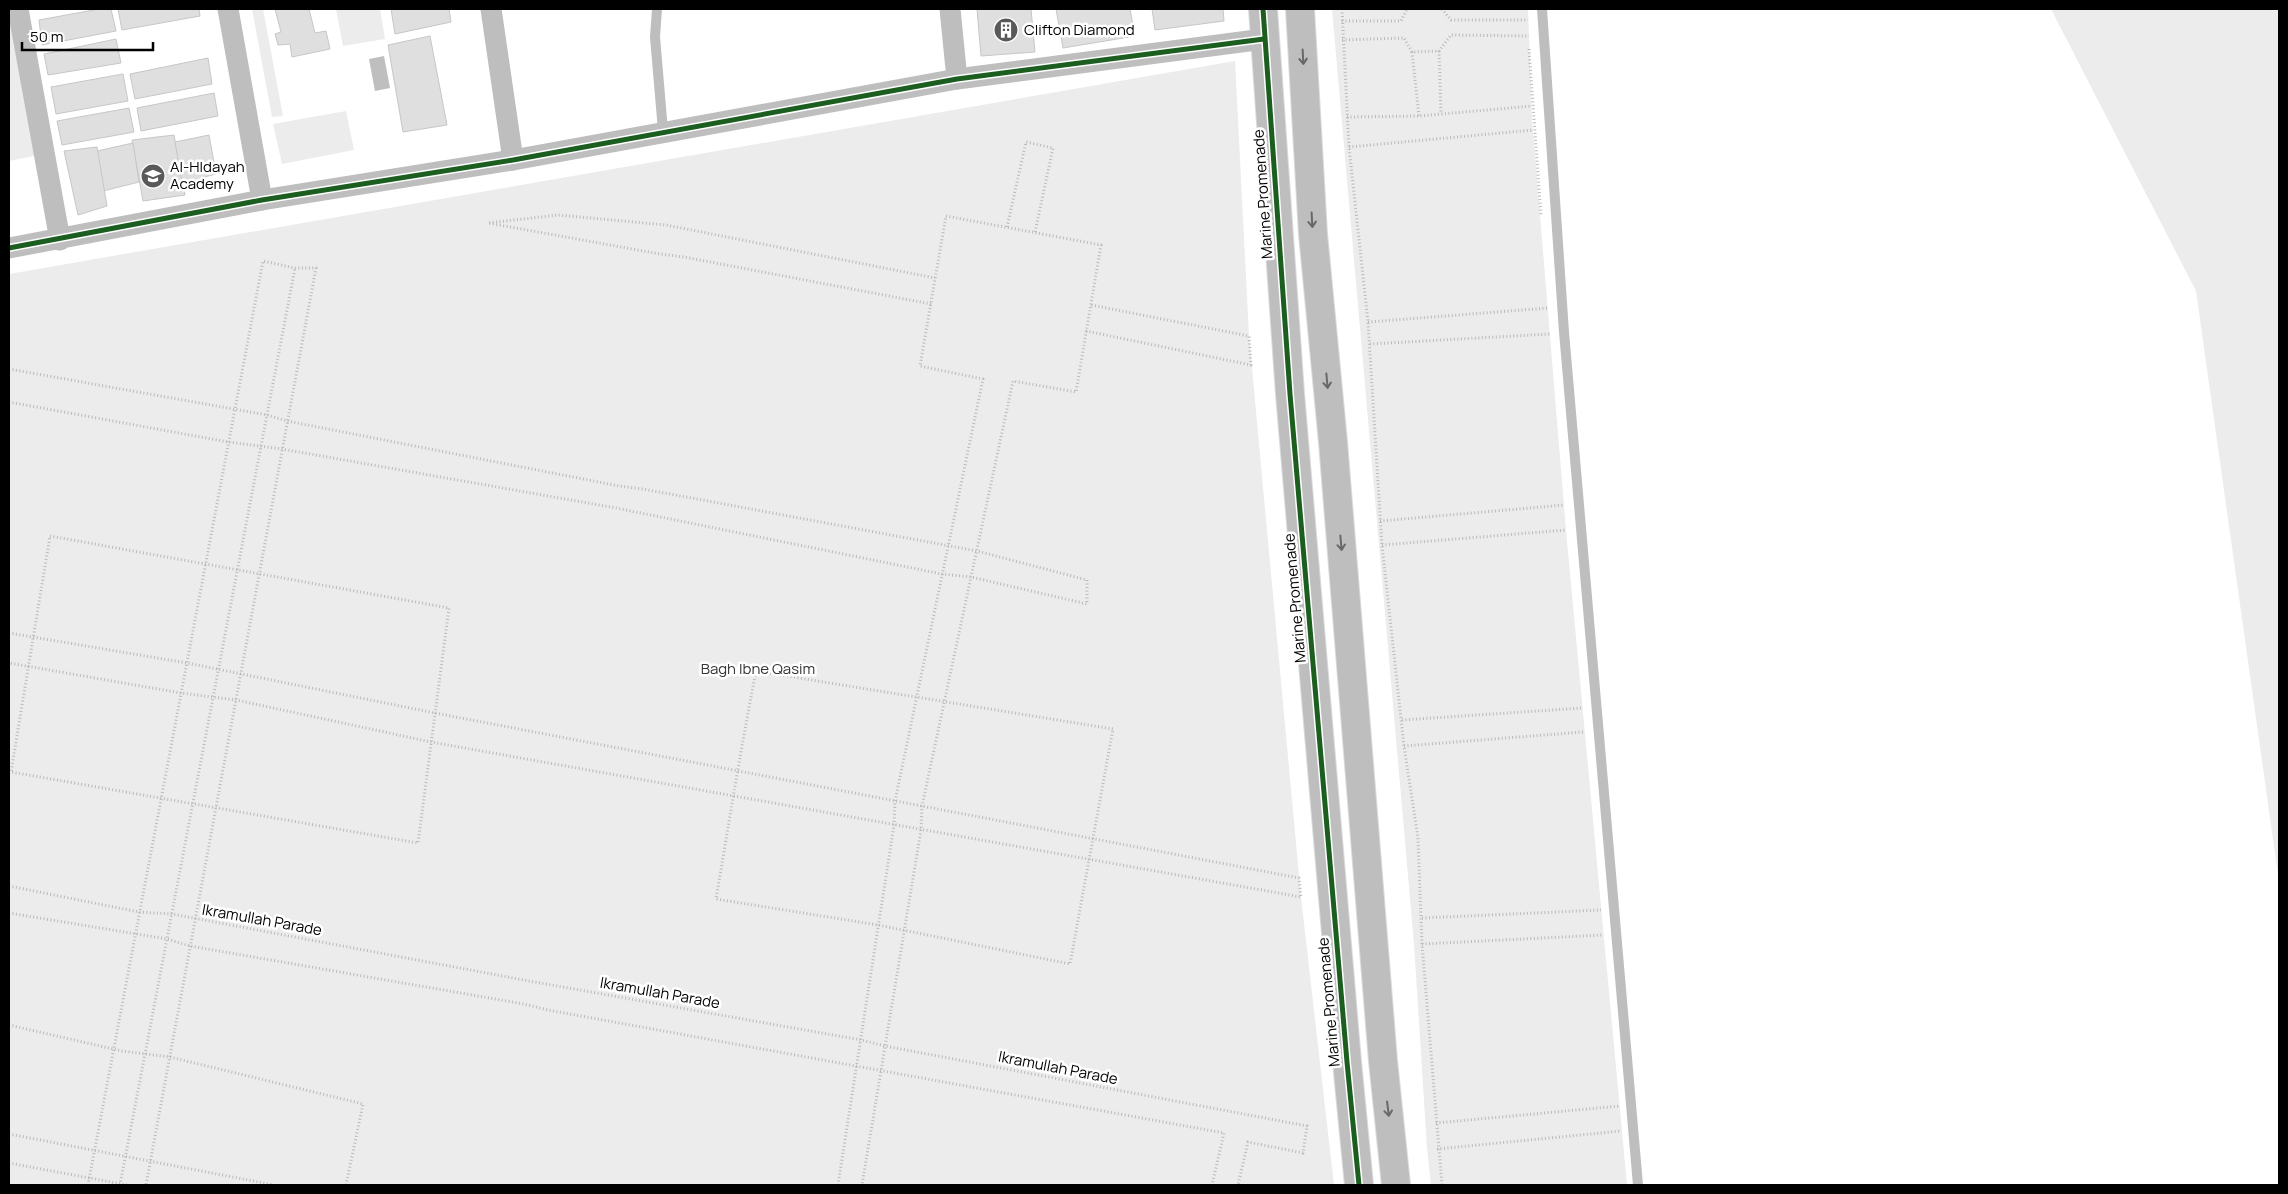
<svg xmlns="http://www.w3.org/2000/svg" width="2288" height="1194" font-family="Manrope,sans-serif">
	<rect width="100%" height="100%" fill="#fff"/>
	<g fill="#ececec">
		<path d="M 9,9 L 44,154 L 9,161 Z"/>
		<path d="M 252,9 L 263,9 L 283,116 L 272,117 Z"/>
		<path d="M 336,9 L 380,9 L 385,39 L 343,46 Z"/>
		<path d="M 1332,9 L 1528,9 L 1532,118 L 1566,530 L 1627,1185 L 1431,1185 L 1427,1148 L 1414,944 Z"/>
		<path d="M 2051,9 L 2279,9 L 2279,882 L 2196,291 Z"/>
		<path d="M 1235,61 L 1249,336 L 1301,897 L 1334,1185 L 9,1185 L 9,274 Z"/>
		<path d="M 346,111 L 354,150 L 282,164 L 273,124 Z"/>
	</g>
	<path fill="#bfbfbf" d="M 384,56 L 390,88 L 375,91 L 369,59 Z"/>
	<g fill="#dfdfdf" stroke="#c7c7c7">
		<path d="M 99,9 L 111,9 L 116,31 L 42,45 L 39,20 Z"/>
		<path d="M 118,9 L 199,9 L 200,16 L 122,30 Z"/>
		<path d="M 275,9 L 309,9 L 315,33 L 326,31 L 330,49 L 292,57 L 290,44 L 278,45 L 275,34 L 281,32 Z"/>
		<path d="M 391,9 L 449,9 L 451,22 L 395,34 Z"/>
		<path d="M 977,9 L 1031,9 L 1035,52 L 981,56 Z"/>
		<path d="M 1056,9 L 1130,9 L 1135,36 L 1063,48 Z"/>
		<path d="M 1152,9 L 1223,9 L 1224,21 L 1155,30 Z"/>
		<path d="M 430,36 L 447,125 L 403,132 L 388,45 Z"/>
		<path d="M 116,39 L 121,63 L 48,75 L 44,54 Z"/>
		<path d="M 208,58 L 212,84 L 135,99 L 130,74 Z"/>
		<path d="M 123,74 L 128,101 L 56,114 L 51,87 Z"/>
		<path d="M 214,93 L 218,116 L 141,131 L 137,108 Z"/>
		<path d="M 129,108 L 134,132 L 62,145 L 57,121 Z"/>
		<path d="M 174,135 L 185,195 L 143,201 L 132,140 Z"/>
		<path d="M 209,135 L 216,174 L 200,178 L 201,184 L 183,188 L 175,142 Z"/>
		<path d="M 133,143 L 139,182 L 103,191 L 97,151 Z"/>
		<path d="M 97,147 L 107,206 L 78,215 L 64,151 Z"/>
	</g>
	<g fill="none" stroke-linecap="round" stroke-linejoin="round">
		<defs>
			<g id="primary">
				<path d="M 1263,9 L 1290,394 L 1347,1062 L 1359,1185"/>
				<path d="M 1300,9 L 1313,234 L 1333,442 L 1383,1061 L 1396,1185"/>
			</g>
		</defs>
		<use href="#primary" stroke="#dbdbdb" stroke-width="30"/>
		<g stroke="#b9b9b9" stroke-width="3" stroke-dasharray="1 2.5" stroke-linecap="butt">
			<path d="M 1342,9 L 1349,147 L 1368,322 L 1382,545 L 1404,746 L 1418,838 L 1422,944 L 1442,1185"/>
			<path d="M 1442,9 L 1451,20 L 1528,20"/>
			<path d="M 1342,21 L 1401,21 L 1407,9"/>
			<path d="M 1342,40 L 1404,38 L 1412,52 L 1439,51 L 1451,35 L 1529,36"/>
			<path d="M 1529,49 L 1541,215"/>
			<path d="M 1439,51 L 1441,114"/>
			<path d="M 1412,52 L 1419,116"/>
			<path d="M 1347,117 L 1419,116 L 1532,106"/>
			<path d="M 1349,147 L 1533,130"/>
			<path d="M 1007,227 L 1026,142 L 1053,148 L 1035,232"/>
			<path d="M 931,304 L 684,257 L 660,254 L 488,223 L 558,215 L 666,225 L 935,278"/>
			<path d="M 1368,322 L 1548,308"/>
			<path d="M 1086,331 L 1251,365 L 1249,336 L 1091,305"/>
			<path d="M 1370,344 L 1550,334"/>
			<path d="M 9,369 L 267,415 L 287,421 L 619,486 L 643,489 L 977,551 L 1087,580 L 1087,604 L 971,577 L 942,574 L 616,508 L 282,449 L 228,442 L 9,402"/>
			<path d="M 1380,521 L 1564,505"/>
			<path d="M 50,536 L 449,608 L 418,843 L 11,772 Z"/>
			<path d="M 1382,545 L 1566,530"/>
			<path d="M 9,633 L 187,663 L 435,713 L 1299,878 L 1301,897 L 431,742 L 236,700 L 181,693 L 9,663"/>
			<path d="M 756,671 L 1113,729 L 1070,964 L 878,925 L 716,899 C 729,823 741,747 756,671 Z"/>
			<path d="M 1402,720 L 1582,708"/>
			<path d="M 1404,746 L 1583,732"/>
			<path d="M 9,886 L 139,912 L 172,914 L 529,981 L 861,1040 L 885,1046 L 1307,1126 L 1303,1153 L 1248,1142 L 1238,1185"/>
			<path d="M 9,913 L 167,939 L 190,946 L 524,1004 L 548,1010 L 1224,1133 L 1212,1185"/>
			<path d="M 1422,918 L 1601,910"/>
			<path d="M 1422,944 L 1603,935"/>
			<path d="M 9,1025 L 122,1051 L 170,1057 L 363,1104 L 346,1185"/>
			<path d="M 1436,1123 L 1620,1106"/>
			<path d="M 9,1134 L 274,1185"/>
			<path d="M 1437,1149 L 1621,1131"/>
			<path d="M 9,1163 L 127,1185"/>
			<path d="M 88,1185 L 263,261 L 295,268 L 316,268 L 146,1185"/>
			<path d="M 120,1185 L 295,268"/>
			<path d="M 838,1185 L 894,825 L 895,801 L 983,379 L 920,366 L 946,216 L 1101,245 L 1076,392 L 1013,381 L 922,806 L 921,830 L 862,1185"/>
		</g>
		<g stroke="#bebebe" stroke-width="10">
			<path d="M 657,9 L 655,37 L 663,131"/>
			<path d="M 1542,9 L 1564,332 L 1638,1185"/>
		</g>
		<g stroke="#bebebe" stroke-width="21">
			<path d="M 18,9 L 60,240"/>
			<path d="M 228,9 L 262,200"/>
			<path d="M 491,9 L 513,160"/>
			<path d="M 950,9 L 957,79"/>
			<path d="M 9,248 L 262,200 L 513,160 L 957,79 L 1264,39"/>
		</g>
		<use href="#primary" stroke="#bebebe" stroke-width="28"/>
		<defs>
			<g id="cycleway">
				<path d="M 1263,9 L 1290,394 L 1347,1062 L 1359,1185"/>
				<path d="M 9,248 L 262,200 L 513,160 L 957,79 L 1264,39"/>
			</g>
		</defs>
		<use href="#cycleway" stroke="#fff" stroke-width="8"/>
		<use href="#cycleway" stroke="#1b5e20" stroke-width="5"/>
	</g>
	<defs><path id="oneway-shaft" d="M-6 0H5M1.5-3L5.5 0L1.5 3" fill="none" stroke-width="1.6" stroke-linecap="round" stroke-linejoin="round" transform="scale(1.25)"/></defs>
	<g stroke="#686868">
		<use href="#oneway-shaft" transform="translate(1303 57) rotate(87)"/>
		<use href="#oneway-shaft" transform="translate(1312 220) rotate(87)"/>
		<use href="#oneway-shaft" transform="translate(1327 381) rotate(85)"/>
		<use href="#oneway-shaft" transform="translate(1341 543) rotate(85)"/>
		<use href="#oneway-shaft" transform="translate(1388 1109) rotate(83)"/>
	</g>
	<defs>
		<symbol id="building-disc" viewBox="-11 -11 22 22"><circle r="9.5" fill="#595959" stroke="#fff"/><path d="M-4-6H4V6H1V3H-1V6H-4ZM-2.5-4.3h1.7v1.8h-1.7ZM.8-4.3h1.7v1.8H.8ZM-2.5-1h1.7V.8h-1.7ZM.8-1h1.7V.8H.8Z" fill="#fff"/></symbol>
		<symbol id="school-disc" viewBox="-11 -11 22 22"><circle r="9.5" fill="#595959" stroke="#fff"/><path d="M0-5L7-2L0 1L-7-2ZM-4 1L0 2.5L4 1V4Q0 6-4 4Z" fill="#fff"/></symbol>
	</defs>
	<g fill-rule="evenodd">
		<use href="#building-disc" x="992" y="16" width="28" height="28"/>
		<use href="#school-disc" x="139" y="162" width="28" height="28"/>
	</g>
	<g text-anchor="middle" stroke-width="5" stroke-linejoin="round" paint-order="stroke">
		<g font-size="15" fill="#000" stroke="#fff" text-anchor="start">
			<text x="1024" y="35">Clifton Diamond</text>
			<text x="170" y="172">Al-HIdayah<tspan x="170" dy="17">Academy</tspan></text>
		</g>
		<g font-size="15" fill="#000" stroke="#fff">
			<text transform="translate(1263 194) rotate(-94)" y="5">Marine Promenade</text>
			<text transform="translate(1295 598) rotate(-95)" y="5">Marine Promenade</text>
			<text transform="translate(262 920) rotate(10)" y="5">Ikramullah Parade</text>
			<text transform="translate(660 993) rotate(10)" y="5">Ikramullah Parade</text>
			<text transform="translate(1329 1002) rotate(-95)" y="5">Marine Promenade</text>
			<text transform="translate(1058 1068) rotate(11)" y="5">Ikramullah Parade</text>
		</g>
		<g font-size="15" fill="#333" stroke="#fff">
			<text x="758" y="674">Bagh Ibne Qasim</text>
		</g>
	</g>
	<rect width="2288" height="1194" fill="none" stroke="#000000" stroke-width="20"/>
	<path d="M22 42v8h131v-8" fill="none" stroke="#000000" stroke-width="2.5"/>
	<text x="30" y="42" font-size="15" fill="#000000" stroke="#ffffff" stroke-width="4" paint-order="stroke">50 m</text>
</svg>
